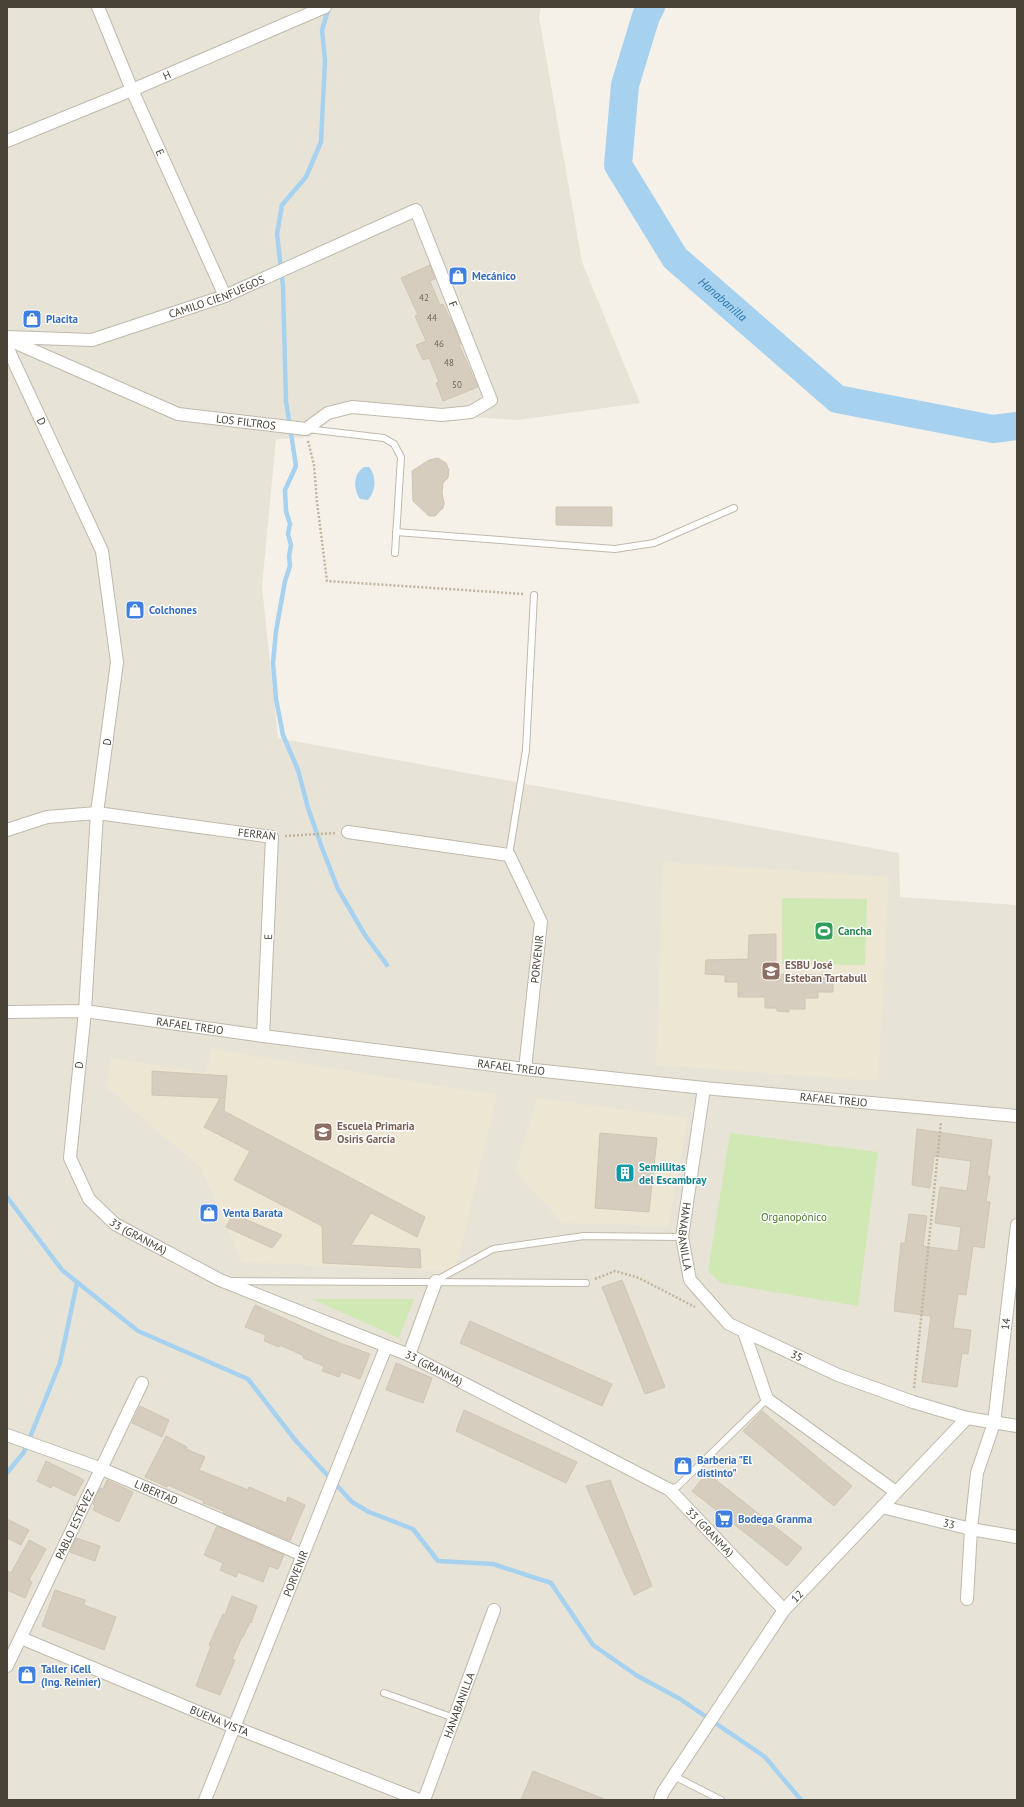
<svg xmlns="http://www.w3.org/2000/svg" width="1024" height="1807" font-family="'PT Sans',sans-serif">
	<rect width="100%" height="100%" fill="#f5f1e9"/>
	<path fill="#e8e3d7" d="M 7,7 L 541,7 L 539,17 L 582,262 L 640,403 L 519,420 L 342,409 L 310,437 L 276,439 L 262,586 L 278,738 L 899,853 L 900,897 L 1017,905 L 1017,1800 L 7,1800 Z"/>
	<g fill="#ede6d3">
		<path d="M 663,862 L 889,877 L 878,1081 L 656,1065 Z"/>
		<path d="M 212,1049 L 497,1095 L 455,1272 L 242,1262 L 201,1168 L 107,1088 L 110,1058 L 206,1073 Z"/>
		<path d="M 537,1098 L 688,1118 L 668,1226 L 562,1223 L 515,1171 Z"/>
	</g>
	<g fill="#d0e8b3">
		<path d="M 782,898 L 867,899 L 865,965 L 782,964 Z"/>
		<path d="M 730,1133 L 878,1152 L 858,1306 L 720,1283 L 708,1271 Z"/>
		<path d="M 312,1299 L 414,1299 L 399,1338 Z"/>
	</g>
	<path fill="#a6d2f0" d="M 364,467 L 369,467 C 377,476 376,491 368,500 L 360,499 C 353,489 353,474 364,467 Z"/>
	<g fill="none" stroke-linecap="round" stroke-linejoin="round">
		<g stroke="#a6d2f0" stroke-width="4.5">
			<path d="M 329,7 L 322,30 L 325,60 L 321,142 L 306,177 L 282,205 L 277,234 L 283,286 L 286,401 L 296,466 L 285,490 L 286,511 L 290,524 L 288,534 L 291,545 L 289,556 L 290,566 L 285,581 L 276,631 L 273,663 L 276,699 L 283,735 L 298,770 L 308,808 L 322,848 L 338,889 L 365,935 L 387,965"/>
			<path d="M 7,1197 L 62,1270 L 138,1331 L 248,1379 L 296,1441 L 352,1502 L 369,1512 L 413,1529 L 438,1561 L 493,1564 L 551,1583 L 593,1645 L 636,1675 L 680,1699 L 765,1757 L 801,1800"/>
			<path d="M 7,1473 L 24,1452 L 60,1363 L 77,1283"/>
		</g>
		<path stroke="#a6d2f0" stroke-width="28" id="s1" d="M 651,7 L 646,16 L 625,85 L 618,165 L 675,258 L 837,399 L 993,429 L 1017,426"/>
	</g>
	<g fill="#d6cdbf" stroke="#d1c5b2">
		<path d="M 430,265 L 435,279 L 430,281 L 440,305 L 443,304 L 455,328 L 461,344 L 459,345 L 478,387 L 443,401 L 436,383 L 439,382 L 429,358 L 423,360 L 416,345 L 426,341 L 415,316 L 418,315 L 401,278 Z"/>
		<path d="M 438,458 L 446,463 L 449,470 L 448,478 L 443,483 L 442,493 L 444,503 L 443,508 L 435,516 L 429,516 L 413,501 L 412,471 L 429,460 Z"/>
		<path d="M 556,507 L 612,507 L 612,526 L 556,525 Z"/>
		<path d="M 776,934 L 776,974 L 833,975 L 833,992 L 818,992 L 818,998 L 805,998 L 805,1009 L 789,1009 L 789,1012 L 777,1011 L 777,1008 L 765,1008 L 765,997 L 738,997 L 738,982 L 725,982 L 725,975 L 705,974 L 706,960 L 748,959 L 749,935 Z"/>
		<path d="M 152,1071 L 227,1076 L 224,1111 L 425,1217 L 417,1237 L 371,1213 L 351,1245 L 420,1249 L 421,1268 L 323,1263 L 322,1226 L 234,1180 L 250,1151 L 204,1127 L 220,1098 L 152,1095 Z"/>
		<path d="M 917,1129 L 992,1140 L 987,1176 L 990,1176 L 986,1201 L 990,1202 L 984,1248 L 973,1246 L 966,1295 L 958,1294 L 953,1328 L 971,1330 L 968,1354 L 962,1353 L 957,1387 L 922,1382 L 931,1316 L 894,1311 L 901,1243 L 905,1243 L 909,1214 L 927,1216 L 923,1246 L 958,1251 L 961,1227 L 935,1223 L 940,1187 L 967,1191 L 971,1161 L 934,1156 L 930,1188 L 912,1185 Z"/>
		<path d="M 600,1133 L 657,1138 L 649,1212 L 595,1208 Z"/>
		<path d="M 233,1214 L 282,1235 L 272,1248 L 226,1227 Z"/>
		<path d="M 622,1280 L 665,1387 L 645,1394 L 602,1287 Z"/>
		<path d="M 255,1305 L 329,1339 L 370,1354 L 360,1379 L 341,1372 L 339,1377 L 322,1371 L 324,1366 L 303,1358 L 304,1356 L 280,1345 L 279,1347 L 264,1341 L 266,1335 L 245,1327 Z"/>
		<path d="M 470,1321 L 612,1384 L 602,1406 L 460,1343 Z"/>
		<path d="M 396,1363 L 432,1378 L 423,1403 L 386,1390 Z"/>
		<path d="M 140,1406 L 169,1420 L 162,1437 L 132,1423 Z"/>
		<path d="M 464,1410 L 577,1462 L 566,1483 L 456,1431 Z"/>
		<path d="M 762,1411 L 852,1486 L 834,1506 L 743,1431 Z"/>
		<path d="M 166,1436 L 187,1447 L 186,1449 L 205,1457 L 199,1470 L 248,1490 L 249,1487 L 286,1503 L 288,1497 L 305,1505 L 290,1541 L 223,1513 L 224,1511 L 203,1503 L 204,1501 L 168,1485 L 167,1487 L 145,1477 Z"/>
		<path d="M 46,1461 L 84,1480 L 75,1496 L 52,1485 L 51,1488 L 37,1481 Z"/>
		<path d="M 707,1473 L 802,1548 L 787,1566 L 692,1491 Z"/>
		<path d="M 107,1480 L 133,1492 L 119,1522 L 93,1510 L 95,1505 L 93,1504 L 100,1488 L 103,1489 Z"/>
		<path d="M 610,1480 L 652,1586 L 634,1595 L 586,1486 Z"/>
		<path d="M 7,1519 L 29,1530 L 21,1545 L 7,1538 Z"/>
		<path d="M 217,1526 L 284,1555 L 278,1569 L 269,1566 L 263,1582 L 238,1572 L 236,1577 L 220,1570 L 223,1563 L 204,1555 Z"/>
		<path d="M 76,1538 L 100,1546 L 95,1561 L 70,1552 Z"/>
		<path d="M 29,1540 L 46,1549 L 29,1580 L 32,1582 L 25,1598 L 7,1590 L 7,1571 L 11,1573 Z"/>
		<path d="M 55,1590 L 85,1600 L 84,1605 L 116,1617 L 104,1650 L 42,1626 Z"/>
		<path d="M 232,1596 L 257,1606 L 251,1623 L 250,1622 L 243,1637 L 242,1637 L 232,1659 L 235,1660 L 220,1695 L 196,1686 L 211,1646 L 209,1645 L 223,1614 L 225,1615 Z"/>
		<path d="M 533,1771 L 604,1799 L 604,1800 L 521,1800 Z"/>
	</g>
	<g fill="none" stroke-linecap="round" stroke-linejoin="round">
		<defs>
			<g id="lane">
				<path d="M 307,429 L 384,438 L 394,444 L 401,457 L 395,553"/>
				<path d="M 396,532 L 615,549 L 654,543 L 734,508"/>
				<path d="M 509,855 L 526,750 L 534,595"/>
				<path d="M 437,1280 L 493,1249 L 584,1236 L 682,1237"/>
				<path d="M 230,1281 L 586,1283"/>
				<path d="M 670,1490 L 678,1486 L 767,1399"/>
				<path d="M 384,1693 L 454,1718"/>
				<path d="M 674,1776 L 721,1800"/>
			</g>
			<g id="street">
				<path id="s2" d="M 98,7 L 132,90 L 225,296"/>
				<path id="s3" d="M 7,141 L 132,90 L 325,7"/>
				<path id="s4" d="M 7,337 L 92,340 L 225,296 L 416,210 L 491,400 L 471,412 L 442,415 L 352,407 L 328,413 L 306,429 L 178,414 L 7,339"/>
				<path id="s5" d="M 7,347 L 102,551 L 117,662 L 97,813 L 85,1011 L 70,1158 L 89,1199 L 115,1224 L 220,1280 L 409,1355 L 670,1490 L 784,1610"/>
				<path d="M 7,830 L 47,817 L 97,813 L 272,837 L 263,1036"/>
				<path d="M 348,832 L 509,855 L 541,922 L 525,1069"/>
				<path id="s6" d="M 7,1012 L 85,1011 L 263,1036 L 525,1069 L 704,1088 L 1017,1116"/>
				<path id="s7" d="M 704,1088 L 682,1237 L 690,1280 L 729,1324 L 838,1375 L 913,1402 L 967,1418 L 1017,1426"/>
				<path d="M 744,1332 L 767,1399 L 896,1492"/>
				<path d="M 409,1355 L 436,1281"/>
				<path id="s8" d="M 7,1435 L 102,1469 L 303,1555"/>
				<path id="s9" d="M 882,1507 L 971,1529 L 1017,1537"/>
				<path id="s10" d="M 967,1599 L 971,1529 L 977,1473 L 994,1423 L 1017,1225"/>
				<path id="s11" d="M 21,1638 L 234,1727 L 419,1800"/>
				<path id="s12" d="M 7,1666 L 142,1383"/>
				<path id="s13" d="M 205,1800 L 386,1347"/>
				<path id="s14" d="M 424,1800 L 494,1610"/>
				<path id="s15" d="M 660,1800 L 663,1792 L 784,1610 L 967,1418"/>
			</g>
		</defs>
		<use href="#lane" stroke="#c0b9ac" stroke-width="8"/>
		<use href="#street" stroke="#c0b9ac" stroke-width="14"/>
		<g stroke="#c2b59d" stroke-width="2.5" stroke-dasharray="2 2" stroke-linecap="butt">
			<path d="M 308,441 L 314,465 L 317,502 L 327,581 L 524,594"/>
			<path d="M 285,836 L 336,833"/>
			<path d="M 595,1279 L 615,1271 L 639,1278 L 695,1307"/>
			<path d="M 914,1388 L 941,1122"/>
		</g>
		<use href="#lane" stroke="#fff" stroke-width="6"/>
		<use href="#street" stroke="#fff" stroke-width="12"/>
	</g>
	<defs>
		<symbol id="shop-square" viewBox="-11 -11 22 22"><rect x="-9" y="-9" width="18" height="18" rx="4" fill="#3f7fe0" stroke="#fff"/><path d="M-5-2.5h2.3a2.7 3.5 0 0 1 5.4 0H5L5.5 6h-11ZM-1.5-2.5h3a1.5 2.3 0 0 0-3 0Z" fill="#fff"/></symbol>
		<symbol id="stadium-square" viewBox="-11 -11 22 22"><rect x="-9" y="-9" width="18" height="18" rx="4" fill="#2e9e5b" stroke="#fff"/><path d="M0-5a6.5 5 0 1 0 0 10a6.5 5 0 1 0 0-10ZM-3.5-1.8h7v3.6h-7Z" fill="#fff"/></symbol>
		<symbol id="school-square" viewBox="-11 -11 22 22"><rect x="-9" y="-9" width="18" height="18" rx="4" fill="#8d6e63" stroke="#fff"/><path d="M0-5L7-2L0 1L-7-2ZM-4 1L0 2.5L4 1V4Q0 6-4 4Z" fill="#fff"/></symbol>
		<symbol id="building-square" viewBox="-11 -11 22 22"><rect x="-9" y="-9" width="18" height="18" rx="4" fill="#0f9aa8" stroke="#fff"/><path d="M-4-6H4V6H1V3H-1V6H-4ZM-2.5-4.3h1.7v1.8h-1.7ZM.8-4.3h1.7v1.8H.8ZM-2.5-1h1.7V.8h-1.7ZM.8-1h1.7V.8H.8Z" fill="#fff"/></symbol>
		<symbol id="supermarket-square" viewBox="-11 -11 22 22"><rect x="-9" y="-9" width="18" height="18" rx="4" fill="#3f7fe0" stroke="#fff"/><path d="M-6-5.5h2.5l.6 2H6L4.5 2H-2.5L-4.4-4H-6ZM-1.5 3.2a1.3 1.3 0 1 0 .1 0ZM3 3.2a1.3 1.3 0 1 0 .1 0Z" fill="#fff"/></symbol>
	</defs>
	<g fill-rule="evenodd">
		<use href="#shop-square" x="447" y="265" width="22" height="22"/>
		<use href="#shop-square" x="21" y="308" width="22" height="22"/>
		<use href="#shop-square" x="124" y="599" width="22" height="22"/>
		<use href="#stadium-square" x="813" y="920" width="22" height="22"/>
		<use href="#school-square" x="760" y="960" width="22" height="22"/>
		<use href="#school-square" x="312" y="1121" width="22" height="22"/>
		<use href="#building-square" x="614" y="1162" width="22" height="22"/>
		<use href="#shop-square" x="198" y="1202" width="22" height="22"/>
		<use href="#shop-square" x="672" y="1455" width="22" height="22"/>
		<use href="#supermarket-square" x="713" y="1508" width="22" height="22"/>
		<use href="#shop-square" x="16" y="1664" width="22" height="22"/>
	</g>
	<g text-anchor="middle" stroke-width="3" stroke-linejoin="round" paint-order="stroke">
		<g font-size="9" fill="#6c6559">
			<text x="424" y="301">42</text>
			<text x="432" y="321">44</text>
			<text x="439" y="347">46</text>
			<text x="449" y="366">48</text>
			<text x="457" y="388">50</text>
		</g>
		<g font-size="11" fill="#484237" stroke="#fff">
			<text dy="4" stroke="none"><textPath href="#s3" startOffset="173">H</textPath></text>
			<text dy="4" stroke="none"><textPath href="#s2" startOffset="158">E</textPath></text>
			<text dy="4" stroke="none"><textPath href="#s4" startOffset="217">CAMILO CIENFUEGOS</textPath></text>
			<text dy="4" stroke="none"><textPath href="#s4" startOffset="536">F</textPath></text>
			<text dy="4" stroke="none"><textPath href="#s5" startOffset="82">D</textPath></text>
			<text transform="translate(246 422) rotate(7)" y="4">LOS FILTROS</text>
			<text transform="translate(107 742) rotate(-82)" y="4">D</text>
			<text transform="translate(257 834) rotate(6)" y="4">FERRAN</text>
			<text transform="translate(268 937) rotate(-88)" y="4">E</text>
			<text transform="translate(537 959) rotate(-84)" y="4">PORVENIR</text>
			<text dy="4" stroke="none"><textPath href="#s6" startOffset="184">RAFAEL TREJO</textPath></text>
			<text transform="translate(79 1065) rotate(-84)" y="4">D</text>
			<text dy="4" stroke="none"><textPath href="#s6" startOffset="508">RAFAEL TREJO</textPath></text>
			<text dy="4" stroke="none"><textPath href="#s6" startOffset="832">RAFAEL TREJO</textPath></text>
			<text dy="4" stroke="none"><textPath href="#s5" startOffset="943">33 (GRANMA)</textPath></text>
			<text dy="4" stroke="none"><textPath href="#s7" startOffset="150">HANABANILLA</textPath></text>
			<text dy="4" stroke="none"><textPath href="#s10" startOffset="279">14</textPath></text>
			<text dy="4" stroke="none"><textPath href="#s7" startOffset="328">35</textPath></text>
			<text dy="4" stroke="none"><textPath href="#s5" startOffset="1267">33 (GRANMA)</textPath></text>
			<text dy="4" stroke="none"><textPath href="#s8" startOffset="160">LIBERTAD</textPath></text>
			<text dy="4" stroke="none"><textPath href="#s9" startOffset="69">33</textPath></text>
			<text dy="4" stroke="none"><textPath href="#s12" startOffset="157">PABLO ESTÉVEZ</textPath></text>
			<text dy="4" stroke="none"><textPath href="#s5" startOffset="1591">33 (GRANMA)</textPath></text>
			<text dy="4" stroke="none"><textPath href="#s13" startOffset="244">PORVENIR</textPath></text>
			<text dy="4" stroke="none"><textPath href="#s15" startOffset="246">12</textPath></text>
			<text dy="4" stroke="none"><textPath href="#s14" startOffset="101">HANABANILLA</textPath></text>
			<text dy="4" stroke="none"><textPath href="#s11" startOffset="215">BUENA VISTA</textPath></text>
		</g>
		<g font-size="11" font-weight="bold" fill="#366cbe" stroke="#fff" text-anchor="start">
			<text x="472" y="280">Mecánico</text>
			<text x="46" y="323">Placita</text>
			<text x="149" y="614">Colchones</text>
			<text x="223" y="1217">Venta Barata</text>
			<text x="697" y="1464">Barberia "El<tspan x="697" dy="13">distinto"</tspan></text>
			<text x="738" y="1523">Bodega Granma</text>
			<text x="41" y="1673">Taller iCell<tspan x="41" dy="13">(Ing. Reinier)</tspan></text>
		</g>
		<g font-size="11" font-weight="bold" fill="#27864d" stroke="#fff" text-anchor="start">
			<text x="838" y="935">Cancha</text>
		</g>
		<g font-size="11" font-weight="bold" fill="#785e54" stroke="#fff" text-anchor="start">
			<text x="785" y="969">ESBU José<tspan x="785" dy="13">Esteban Tartabull</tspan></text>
			<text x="337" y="1130">Escuela Primaria<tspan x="337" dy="13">Osiris García</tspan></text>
		</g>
		<g font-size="11" font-weight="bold" fill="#0d838f" stroke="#fff" text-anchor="start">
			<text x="639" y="1171">Semillitas<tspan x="639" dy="13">del Escambray</tspan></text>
		</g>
		<g font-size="11" fill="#487b2a" stroke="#fff">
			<text x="794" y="1221">Organopónico</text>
		</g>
		<g font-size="12" font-style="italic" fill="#2e77ad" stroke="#fff">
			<text dy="4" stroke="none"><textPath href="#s1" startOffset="335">Hanabanilla</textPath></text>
		</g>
	</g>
	<rect width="1024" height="1807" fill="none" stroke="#484237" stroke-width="16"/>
</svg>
